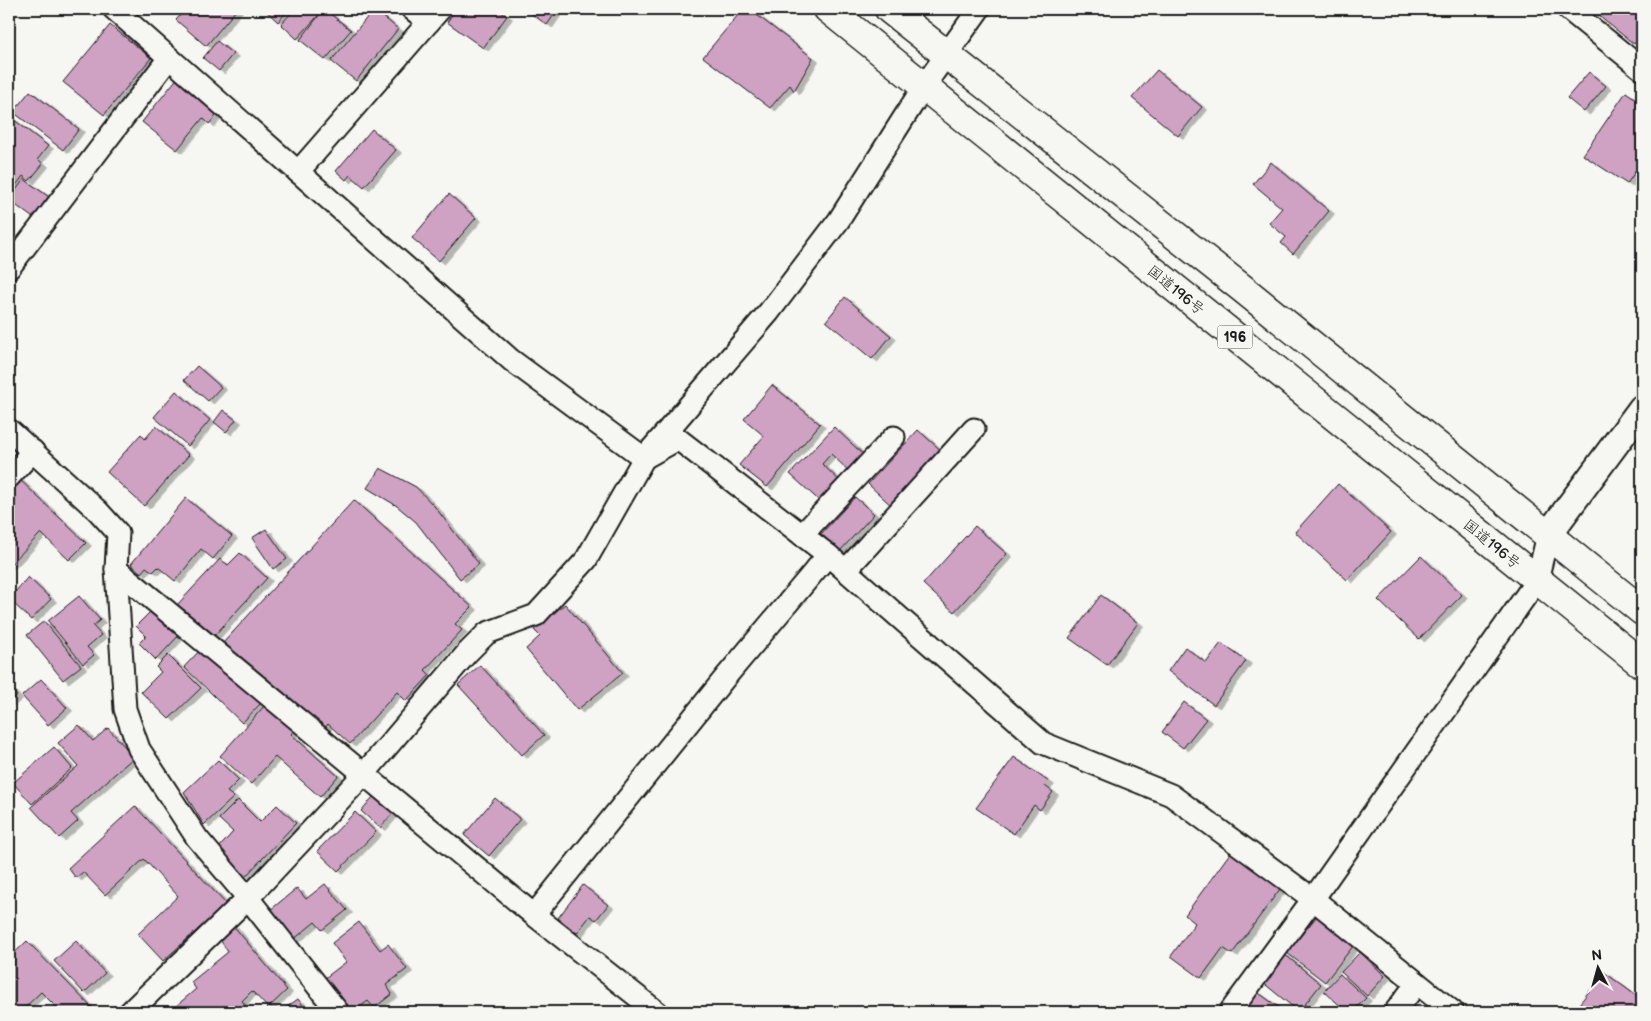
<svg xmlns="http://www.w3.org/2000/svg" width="1651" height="1021" font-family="'Balsamiq Sans','Klee One',sans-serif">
	<defs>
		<filter id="shadow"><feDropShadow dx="5.5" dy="3" stdDeviation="0" flood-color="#0004"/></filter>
	</defs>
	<rect width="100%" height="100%" fill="#f6f6f2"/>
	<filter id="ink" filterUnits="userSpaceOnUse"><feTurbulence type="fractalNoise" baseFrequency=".02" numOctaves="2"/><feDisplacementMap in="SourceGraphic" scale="10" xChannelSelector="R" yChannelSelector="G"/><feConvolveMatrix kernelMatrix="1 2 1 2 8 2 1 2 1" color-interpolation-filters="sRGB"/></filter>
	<g filter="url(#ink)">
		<g fill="#cfa1c3" stroke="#1c1c1c" filter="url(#shadow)">
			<path d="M 186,9 L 237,9 L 206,46 L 176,20 Z"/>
			<path d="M 264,9 L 289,9 L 278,22 Z"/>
			<path d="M 295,9 L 324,9 L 297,39 L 281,24 Z"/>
			<path d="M 324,9 L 351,30 L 325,60 L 300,40 Z"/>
			<path d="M 374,9 L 398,29 L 356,81 L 331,61 Z"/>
			<path d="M 456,9 L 497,9 L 507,16 L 483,48 L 447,22 Z"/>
			<path d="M 531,9 L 558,9 L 547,25 L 529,12 Z"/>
			<path d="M 743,9 L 749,9 L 813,58 L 794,91 L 790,85 L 770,108 L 703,57 Z"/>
			<path d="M 1590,9 L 1642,9 L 1642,34 L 1634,44 Z"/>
			<path d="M 110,25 L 151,58 L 104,115 L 63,82 Z"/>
			<path d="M 217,41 L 233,54 L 219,71 L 203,58 Z"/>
			<path d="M 1157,70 L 1202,107 L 1178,136 L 1132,98 Z"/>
			<path d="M 1589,72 L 1606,86 L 1584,112 L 1567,98 Z"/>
			<path d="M 179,76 L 221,110 L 209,124 L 203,118 L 177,150 L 142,122 Z"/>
			<path d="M 30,91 L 79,129 L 63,150 L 13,112 Z"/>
			<path d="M 1626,92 L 1642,103 L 1642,161 L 1627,184 L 1583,155 Z"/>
			<path d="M 9,116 L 48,146 L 38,159 L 43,164 L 29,181 L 23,176 L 9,195 Z"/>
			<path d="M 372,129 L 396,150 L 364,187 L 350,175 L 346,180 L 336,171 Z"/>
			<path d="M 1271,162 L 1329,211 L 1293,254 L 1281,243 L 1286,237 L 1269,223 L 1282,208 L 1253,184 Z"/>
			<path d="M 24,179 L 49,197 L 33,218 L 9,200 Z"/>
			<path d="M 449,194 L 476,218 L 439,261 L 412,238 Z"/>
			<path d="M 845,297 L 891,336 L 872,359 L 826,321 Z"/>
			<path d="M 197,366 L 221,387 L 208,401 L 184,380 Z"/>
			<path d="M 772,385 L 820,424 L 767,487 L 739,465 L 764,436 L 744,419 Z"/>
			<path d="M 176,391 L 210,420 L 188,446 L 154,417 Z"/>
			<path d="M 223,410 L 236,420 L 226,432 L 214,422 Z"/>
			<path d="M 156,426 L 189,455 L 144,506 L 107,472 L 141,434 L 145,439 Z"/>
			<path d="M 834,427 L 867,458 L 852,474 L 831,454 L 822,464 L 844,485 L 825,506 L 790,474 Z"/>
			<path d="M 918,430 L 944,453 L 894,508 L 868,484 Z"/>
			<path d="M 380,468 L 416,487 L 435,507 L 479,564 L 460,579 L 416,522 L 397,506 L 367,488 Z"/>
			<path d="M 15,475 L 86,543 L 69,560 L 41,533 L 9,566 L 9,482 Z"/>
			<path d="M 1338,484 L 1391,532 L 1347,580 L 1295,532 Z"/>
			<path d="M 855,497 L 874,514 L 840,551 L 821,534 Z"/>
			<path d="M 186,498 L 232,536 L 213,559 L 201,549 L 175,581 L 158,567 L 153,572 L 146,567 L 141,573 L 131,564 Z"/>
			<path d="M 354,500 L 472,607 L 455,624 L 462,630 L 425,670 L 430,675 L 406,701 L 397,692 L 350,744 L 328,724 L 321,732 L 223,643 Z"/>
			<path d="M 975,526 L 1007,554 L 954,612 L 923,584 Z"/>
			<path d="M 266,529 L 287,559 L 273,569 L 252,538 Z"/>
			<path d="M 240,553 L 267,578 L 213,637 L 177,605 L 220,559 L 228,565 Z"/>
			<path d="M 1421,556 L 1462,595 L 1419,639 L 1378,600 Z"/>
			<path d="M 28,577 L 51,599 L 31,620 L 9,599 Z"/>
			<path d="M 1101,595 L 1138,623 L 1107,665 L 1069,638 Z"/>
			<path d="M 79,596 L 100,620 L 93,626 L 101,635 L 87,647 L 94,655 L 83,664 L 48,621 Z"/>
			<path d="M 565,604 L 623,673 L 577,710 L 526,649 L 540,636 L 534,630 Z"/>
			<path d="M 154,608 L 181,633 L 156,660 L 139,643 L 146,636 L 136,626 Z"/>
			<path d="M 44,621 L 81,666 L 63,680 L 27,635 Z"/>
			<path d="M 1221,643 L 1246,661 L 1214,705 L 1168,671 L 1185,647 L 1206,663 Z"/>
			<path d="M 203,647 L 261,703 L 242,723 L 184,667 Z"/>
			<path d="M 168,655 L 201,688 L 169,719 L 141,692 L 161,672 L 156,667 Z"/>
			<path d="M 480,665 L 544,735 L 522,755 L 458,685 Z"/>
			<path d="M 41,679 L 67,708 L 48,725 L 22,696 Z"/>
			<path d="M 9,687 L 17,696 L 9,703 Z"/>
			<path d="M 1184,702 L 1206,719 L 1183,748 L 1162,732 Z"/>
			<path d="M 265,705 L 294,730 L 291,734 L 338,776 L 320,797 L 275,757 L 251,784 L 220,756 Z"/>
			<path d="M 79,725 L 93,741 L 108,728 L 134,757 L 71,813 L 78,821 L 59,838 L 31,807 L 78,766 L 58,743 Z"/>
			<path d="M 54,747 L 72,768 L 32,804 L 13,783 Z"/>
			<path d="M 1014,757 L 1049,782 L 1045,786 L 1053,792 L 1040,810 L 1034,805 L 1014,834 L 976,808 Z"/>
			<path d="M 218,760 L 239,780 L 227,792 L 234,797 L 204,825 L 184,792 Z"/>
			<path d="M 379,790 L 399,806 L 380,828 L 361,811 Z"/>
			<path d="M 495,798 L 520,819 L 489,856 L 464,835 Z"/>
			<path d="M 238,800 L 260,822 L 277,805 L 296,823 L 245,877 L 217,850 L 233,832 L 219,819 Z"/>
			<path d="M 135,806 L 226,904 L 163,961 L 138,934 L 178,896 L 144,859 L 105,895 L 83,872 L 76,878 L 68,868 Z"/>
			<path d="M 355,812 L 376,832 L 338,871 L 317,851 Z"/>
			<path d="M 1233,849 L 1283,885 L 1232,954 L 1223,948 L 1201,978 L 1171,956 L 1195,923 L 1185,915 Z"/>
			<path d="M 325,884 L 347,910 L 322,930 L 315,922 L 293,940 L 269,911 L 297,888 L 306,899 Z"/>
			<path d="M 583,885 L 608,905 L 596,920 L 590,916 L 577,933 L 558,918 Z"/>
			<path d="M 1317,916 L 1354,945 L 1325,982 L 1287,953 Z"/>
			<path d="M 359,922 L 380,950 L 388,944 L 407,969 L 386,985 L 392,994 L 374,1008 L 368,1001 L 353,1012 L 325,978 L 346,962 L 332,943 Z"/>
			<path d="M 232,924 L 287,990 L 268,1008 L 252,991 L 242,1001 L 248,1008 L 243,1012 L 169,1012 L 196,989 L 191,982 L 228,952 L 219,938 Z"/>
			<path d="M 27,941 L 96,1012 L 61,1012 L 41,992 L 20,1012 L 9,1012 L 9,958 Z"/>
			<path d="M 76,941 L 105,973 L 84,993 L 54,961 Z"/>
			<path d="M 1360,952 L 1385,976 L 1367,996 L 1341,972 Z"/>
			<path d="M 1283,953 L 1321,984 L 1299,1012 L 1261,981 Z"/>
			<path d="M 1604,972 L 1642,1000 L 1642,1012 L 1573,1012 Z"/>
			<path d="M 1340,974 L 1366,998 L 1352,1012 L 1347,1012 L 1324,991 Z"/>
			<path d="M 1256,991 L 1285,1012 L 1240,1012 Z"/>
			<path d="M 298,999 L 308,1012 L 280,1012 Z"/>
		</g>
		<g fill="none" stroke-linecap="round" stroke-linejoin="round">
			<defs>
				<g id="minor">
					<path d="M 114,9 L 511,360 L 644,458 L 678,439 L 828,555 L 1043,743 L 1171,795 L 1313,899 L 1453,1012"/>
					<path d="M 412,9 L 429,22"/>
					<path d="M 1568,9 L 1642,69"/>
					<path d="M 298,172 L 440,9"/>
					<path d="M 9,268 L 169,58"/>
					<path d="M 9,430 L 98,511 L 118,533 L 116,569 L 125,709 L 139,749 L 197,838 L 248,898 L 338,1012"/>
					<path d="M 9,477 L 33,451"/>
					<path d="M 802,535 L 894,437"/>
					<path d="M 116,569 L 534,915 L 657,1012"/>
					<path d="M 846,570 L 974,429"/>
					<path d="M 534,915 L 724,679 L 828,555"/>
					<path d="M 130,1012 L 248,898 L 364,774 L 467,653 L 487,633 L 536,615 L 586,560 L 644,458 L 769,312 L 839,220 L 924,86 L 979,9"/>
					<path d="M 1230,1012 L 1313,899 L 1537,580 L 1548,535"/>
					<path d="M 1395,1012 L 1417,983"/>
				</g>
				<path id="tertiary" d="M 1548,535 L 1642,408"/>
				<g id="trunk">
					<path d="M 828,9 L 1642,664"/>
					<path d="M 889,9 L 1243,289 L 1642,611"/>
				</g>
			</defs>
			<use href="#minor" stroke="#1c1c1c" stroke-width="25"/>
			<use href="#tertiary" stroke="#1c1c1c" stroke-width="30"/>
			<use href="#trunk" stroke="#1c1c1c" stroke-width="31"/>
			<use href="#minor" stroke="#f6f6f2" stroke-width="21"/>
			<use href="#tertiary" stroke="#f6f6f2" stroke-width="26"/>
			<use href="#trunk" stroke="#f6f6f2" stroke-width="28"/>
		</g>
	</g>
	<g text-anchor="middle" stroke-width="5" stroke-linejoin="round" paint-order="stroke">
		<rect fill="#f6f6f2" stroke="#5d5d5c" stroke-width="1" x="1217.5" y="325.5" width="35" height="23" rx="4"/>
		<g font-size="14" font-weight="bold" fill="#1c1c1c">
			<text x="1235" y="342">196</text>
		</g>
		<g font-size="15" fill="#1c1c1c" stroke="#f6f6f2">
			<text transform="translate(1176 290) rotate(39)" y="5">国道196号</text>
			<text transform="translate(1492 544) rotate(39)" y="5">国道196号</text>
		</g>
	</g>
	<rect width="1651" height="1021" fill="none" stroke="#f6f6f2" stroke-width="30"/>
	<rect x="15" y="15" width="1621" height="991" fill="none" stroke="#1c1c1c" stroke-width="2" filter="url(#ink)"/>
	<g transform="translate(1598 968) rotate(354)" stroke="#f6f6f2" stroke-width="4" paint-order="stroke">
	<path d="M0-4L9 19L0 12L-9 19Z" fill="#1c1c1c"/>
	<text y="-8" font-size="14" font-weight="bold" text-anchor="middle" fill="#1c1c1c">N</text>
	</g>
</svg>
